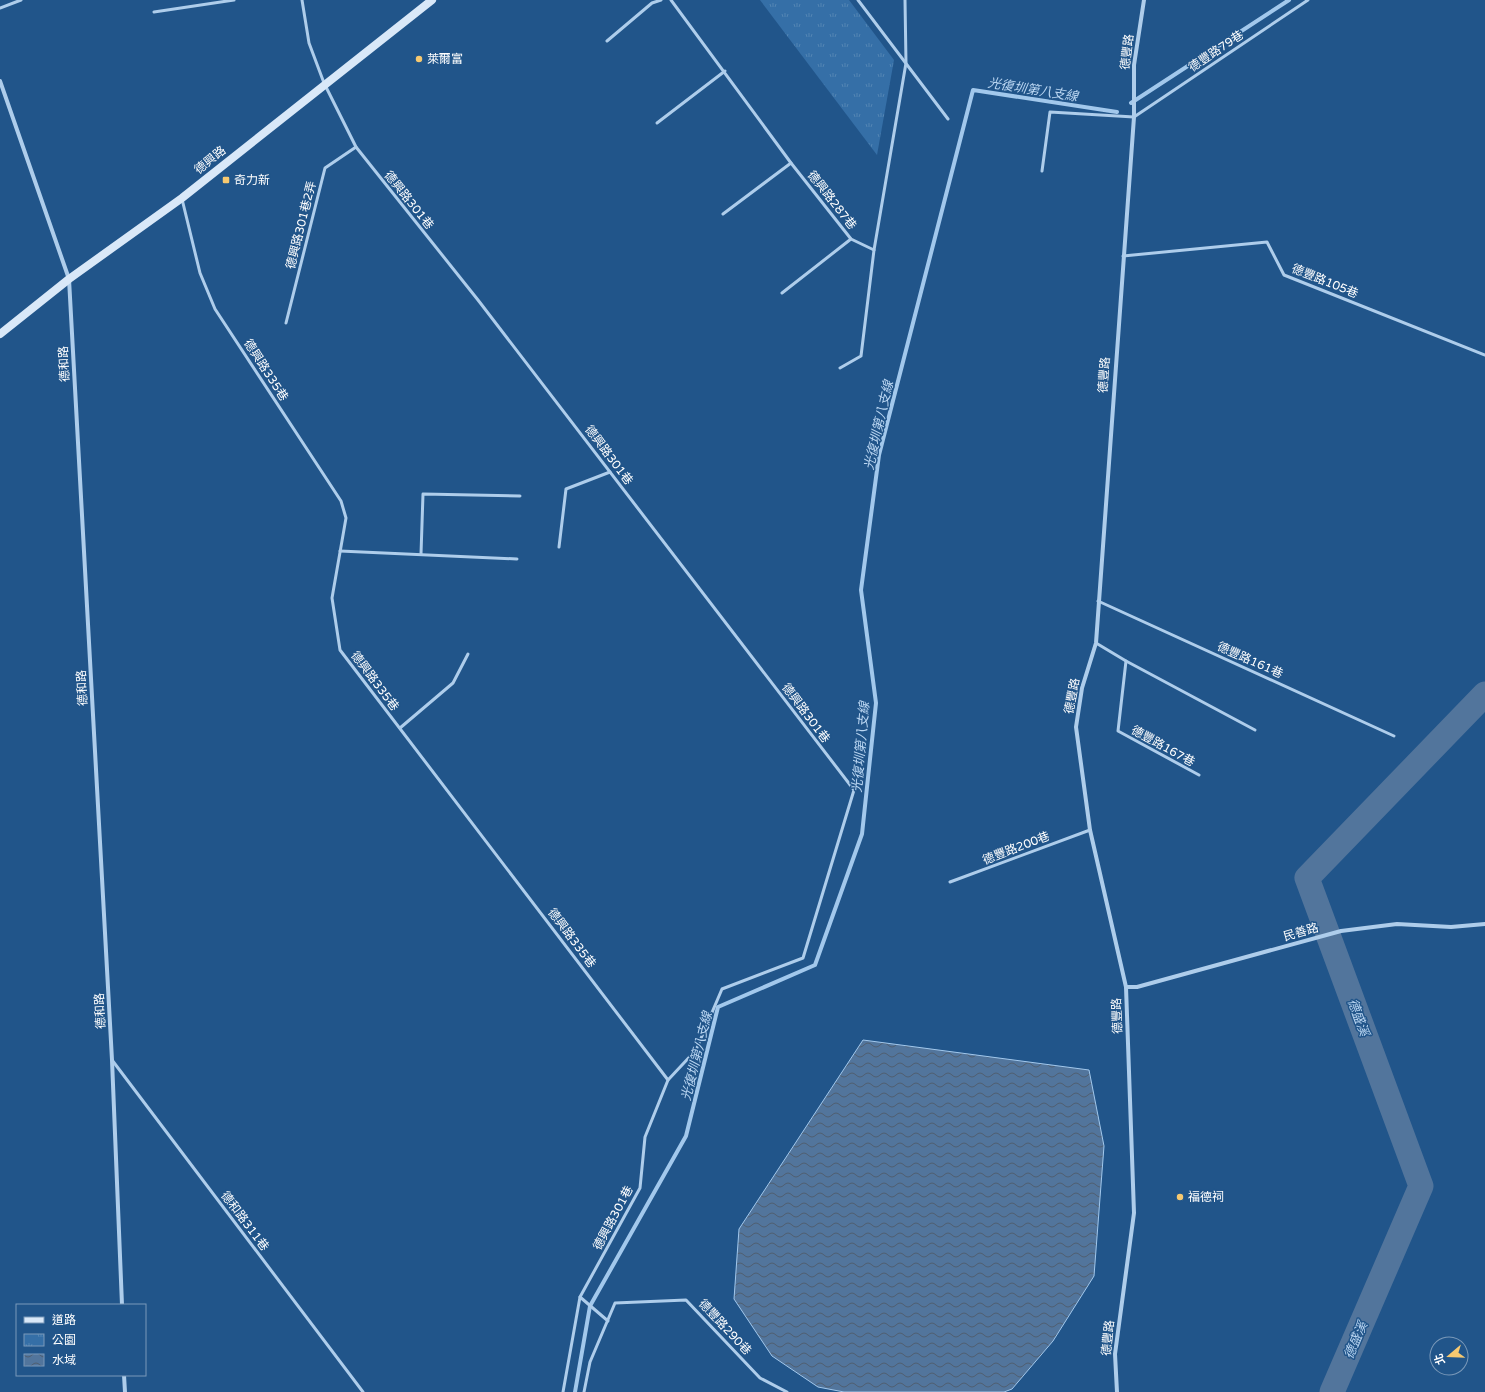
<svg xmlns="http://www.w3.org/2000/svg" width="1485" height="1392" font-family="'Varela Round','Noto Sans TC',sans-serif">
	<defs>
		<pattern id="park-tufts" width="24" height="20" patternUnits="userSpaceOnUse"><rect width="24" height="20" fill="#356fa7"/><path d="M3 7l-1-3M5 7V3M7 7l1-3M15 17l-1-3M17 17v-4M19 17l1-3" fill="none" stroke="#5385b4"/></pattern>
		<pattern id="water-waves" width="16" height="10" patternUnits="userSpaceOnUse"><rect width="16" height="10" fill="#52759c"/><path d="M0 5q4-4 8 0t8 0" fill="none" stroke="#4f5e70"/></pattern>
	</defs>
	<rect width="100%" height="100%" fill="#21558a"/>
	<path fill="url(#park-tufts)" d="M 760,0 L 849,0 L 894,60 L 877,155 Z"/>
	<path fill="url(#water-waves)" stroke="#a2c8ec" d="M 863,1040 L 1089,1070 L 1104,1146 L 1094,1276 L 1053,1341 L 1012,1389 L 1004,1392 L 844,1392 L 818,1387 L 772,1356 L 734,1299 L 739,1229 Z"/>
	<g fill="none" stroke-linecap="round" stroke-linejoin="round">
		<g stroke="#a2c8ec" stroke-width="4">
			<path d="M 1131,103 L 1289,0"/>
			<path d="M 575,1392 L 590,1306 L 686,1136 L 718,1007 L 815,965 L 862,834 L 876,703 L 861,590 L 879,455 L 973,90 L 1117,112"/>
		</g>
		<path stroke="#52759c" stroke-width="25" d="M 1332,1392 L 1421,1186 L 1307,878 L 1485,694"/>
		<g stroke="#aecdeb" stroke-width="3">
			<path d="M 302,0 L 309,43 L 324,83 L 356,147 L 478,300 L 854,790 L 803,958 L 722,989 L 696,1050 L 668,1080 L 645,1137 L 640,1188 L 580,1297 L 563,1392"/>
			<path d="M 671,0 L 791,163 L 851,239 L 874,250"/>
			<path d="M 858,0 L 948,119"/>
			<path d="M 0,8 L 21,0"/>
			<path d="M 154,12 L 234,0"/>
			<path d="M 607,41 L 652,3 L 661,0"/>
			<path d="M 657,123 L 725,71"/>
			<path d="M 1042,171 L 1050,112 L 1134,117 L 1308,0"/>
			<path d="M 182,199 L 200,273 L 215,309 L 341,501 L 346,518 L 332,598 L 340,650 L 668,1080"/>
			<path d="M 723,214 L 791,163"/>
			<path d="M 1123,256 L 1267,242 L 1284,275 L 1485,355"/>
			<path d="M 782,293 L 851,239"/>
			<path d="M 286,323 L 325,168 L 356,147"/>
			<path d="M 840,368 L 861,356 L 874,250 L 906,63 L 905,0"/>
			<path d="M 559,547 L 566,489 L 610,472"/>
			<path d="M 340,551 L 517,559"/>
			<path d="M 421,554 L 423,494 L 520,496"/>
			<path d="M 1098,601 L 1394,736"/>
			<path d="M 1096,643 L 1126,661 L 1255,730"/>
			<path d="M 1126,661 L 1118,731 L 1199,775"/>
			<path d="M 400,728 L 453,683 L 468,654"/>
			<path d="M 950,882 L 1090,830"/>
			<path d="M 112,1060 L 363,1392"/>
			<path d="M 580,1297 L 608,1321"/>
			<path d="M 584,1392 L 590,1362 L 615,1303 L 686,1300 L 760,1378 L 787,1392"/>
		</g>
		<g stroke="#aecdeb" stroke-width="4">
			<path d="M 0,81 L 69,279 L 112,1060 L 122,1305"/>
			<path d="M 1126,987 L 1137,987 L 1341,931 L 1397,924 L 1451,927 L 1485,924"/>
			<path d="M 124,1375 L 125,1392"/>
			<path d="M 1117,1392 L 1115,1354 L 1134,1213 L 1126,987 L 1090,830 L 1076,727 L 1082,688 L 1096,643 L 1134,117 L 1134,65 L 1144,0"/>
		</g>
		<path stroke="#d9e8f8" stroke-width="8" d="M 0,334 L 69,279 L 182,198 L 432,0"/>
	</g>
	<g fill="#f7c970" stroke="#21558a" stroke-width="1.5">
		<circle cx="419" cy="59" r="4"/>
		<rect x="222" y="176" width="8" height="8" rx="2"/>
		<circle cx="1180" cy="1197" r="4"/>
	</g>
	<g text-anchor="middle" stroke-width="3" stroke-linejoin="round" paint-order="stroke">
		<g font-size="12" fill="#fff" stroke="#21558a">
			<text transform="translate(1216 51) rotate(-34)" y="4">德豐路79巷</text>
			<text transform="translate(1127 52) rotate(-83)" y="4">德豐路</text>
			<text transform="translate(210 160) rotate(-39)" y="4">德興路</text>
			<text transform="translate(409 200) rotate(51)" y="4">德興路301巷</text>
			<text transform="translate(832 200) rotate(52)" y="4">德興路287巷</text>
			<text transform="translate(301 225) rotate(-76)" y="4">德興路301巷2弄</text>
			<text transform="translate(1325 281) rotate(22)" y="4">德豐路105巷</text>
			<text transform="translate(64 364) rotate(-93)" y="4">德和路</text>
			<text transform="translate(266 370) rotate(57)" y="4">德興路335巷</text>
			<text transform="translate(1104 375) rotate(-86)" y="4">德豐路</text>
			<text transform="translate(609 455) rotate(53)" y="4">德興路301巷</text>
			<text transform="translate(1250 660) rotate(24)" y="4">德豐路161巷</text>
			<text transform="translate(375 681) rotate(53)" y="4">德興路335巷</text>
			<text transform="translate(82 688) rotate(-93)" y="4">德和路</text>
			<text transform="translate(1072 696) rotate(-79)" y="4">德豐路</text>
			<text transform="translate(806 713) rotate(53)" y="4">德興路301巷</text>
			<text transform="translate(1163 746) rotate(29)" y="4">德豐路167巷</text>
			<text transform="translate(1016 848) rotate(-21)" y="4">德豐路200巷</text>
			<text transform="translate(1301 932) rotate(-16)" y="4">民善路</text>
			<text transform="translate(572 938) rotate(53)" y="4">德興路335巷</text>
			<text transform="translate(100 1011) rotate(-93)" y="4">德和路</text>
			<text transform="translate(1117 1016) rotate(-92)" y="4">德豐路</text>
			<text transform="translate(613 1218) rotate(-62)" y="4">德興路301巷</text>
			<text transform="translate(245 1221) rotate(53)" y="4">德和路311巷</text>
			<text transform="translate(725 1327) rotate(47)" y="4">德豐路290巷</text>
			<text transform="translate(1108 1338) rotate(-84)" y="4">德豐路</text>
		</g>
		<g font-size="12" fill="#fff" stroke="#21558a" text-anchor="start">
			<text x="427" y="63">萊爾富</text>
			<text x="234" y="184">奇力新</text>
			<text x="1188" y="1201">福德祠</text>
		</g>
		<g font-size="13" font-style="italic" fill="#bad6f2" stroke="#21558a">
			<text transform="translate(1033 89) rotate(9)" y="5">光復圳第八支線</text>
			<text transform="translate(878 425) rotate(-77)" y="5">光復圳第八支線</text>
			<text transform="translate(860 747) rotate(-85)" y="5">光復圳第八支線</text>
			<text transform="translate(1359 1017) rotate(70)" y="5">德盛溪</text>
			<text transform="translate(696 1056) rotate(-76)" y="5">光復圳第八支線</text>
			<text transform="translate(1355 1340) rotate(-67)" y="5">德盛溪</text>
		</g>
	</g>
	<rect x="16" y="1304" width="130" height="72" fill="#21558a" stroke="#7a99b9"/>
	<rect x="24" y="1317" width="20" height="6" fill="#d9e8f8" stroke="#7a99b9"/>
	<text x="52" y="1324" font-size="12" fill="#ffffff">道路</text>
	<rect x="24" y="1334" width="20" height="12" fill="url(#park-tufts)" stroke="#7a99b9"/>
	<text x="52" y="1344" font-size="12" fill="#ffffff">公園</text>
	<rect x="24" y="1354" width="20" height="12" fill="url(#water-waves)" stroke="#7a99b9"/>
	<text x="52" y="1364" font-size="12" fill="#ffffff">水域</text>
	<g transform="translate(1449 1356) rotate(251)"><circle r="19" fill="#21558a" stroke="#7a99b9"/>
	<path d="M0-3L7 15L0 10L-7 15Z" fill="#f7c970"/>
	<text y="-6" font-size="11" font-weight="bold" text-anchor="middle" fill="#ffffff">北</text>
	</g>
</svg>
